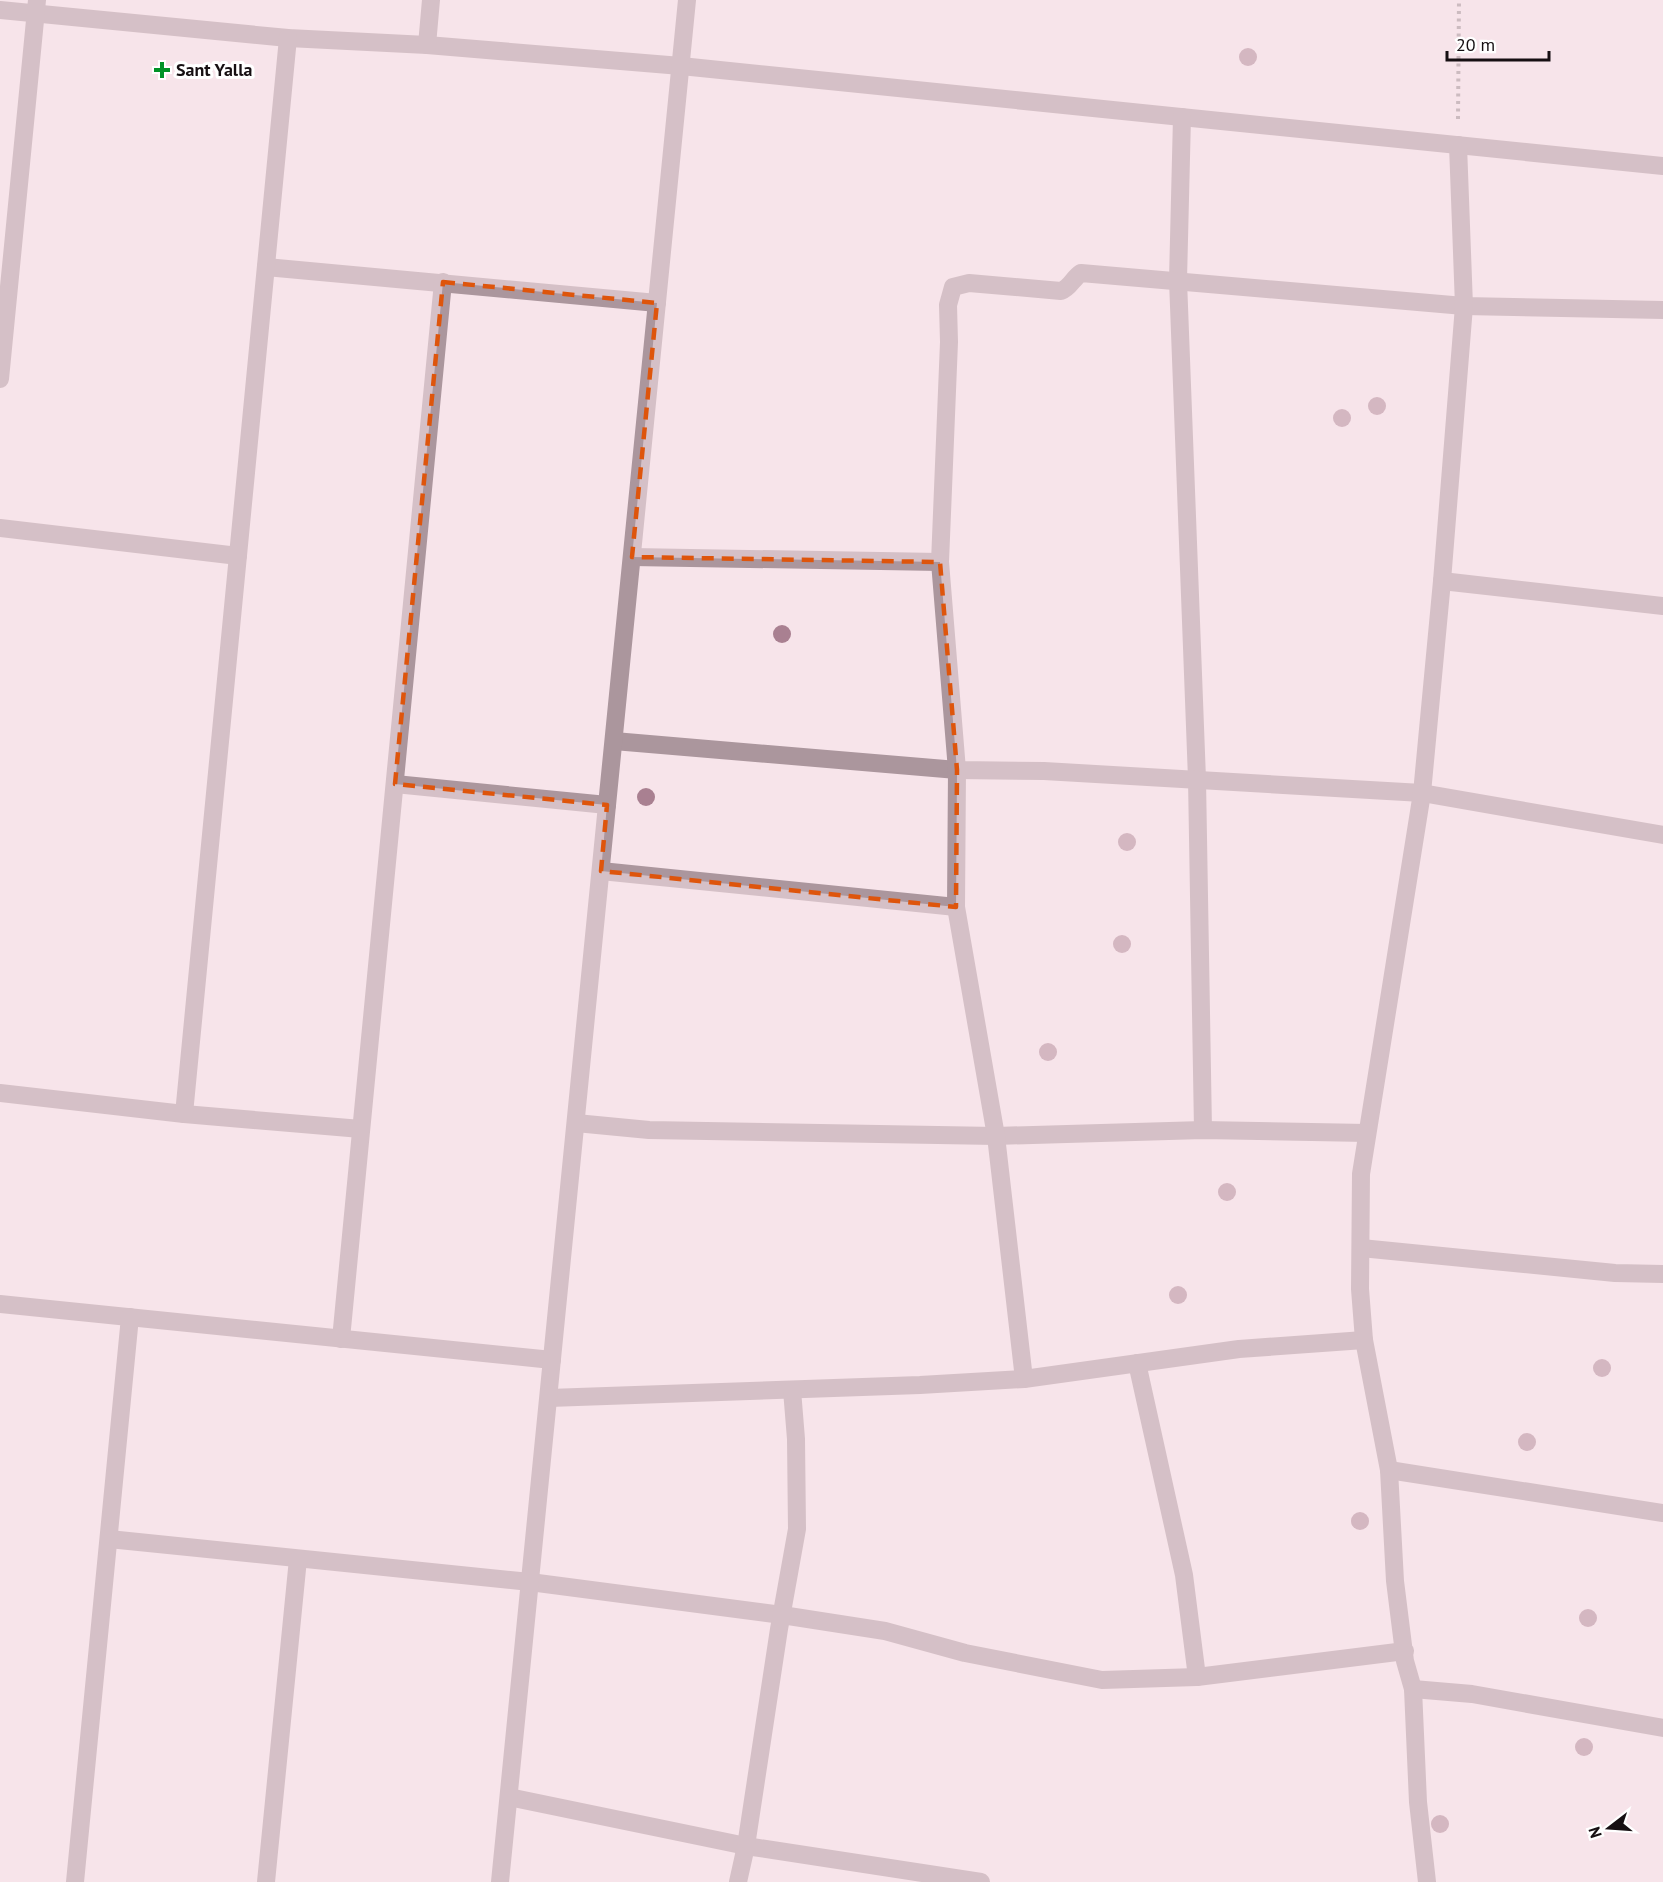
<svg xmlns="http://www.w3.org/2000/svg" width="1663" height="1882" font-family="'PT Sans',sans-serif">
	<rect width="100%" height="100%" fill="#f7e4ea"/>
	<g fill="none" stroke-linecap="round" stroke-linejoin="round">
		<path stroke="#978a8e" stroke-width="4" stroke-dasharray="3 4.5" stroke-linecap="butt" d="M 1458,119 L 1459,0"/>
		<g stroke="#ab969d" stroke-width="18">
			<path d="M 0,10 L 288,38 L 427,45 L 681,66 L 1663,166"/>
			<path d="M 427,45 L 431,0"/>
			<path d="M 1182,117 L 1178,280 L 1197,779 L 1203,1130"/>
			<path d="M 266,267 L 657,303"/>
			<path d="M 0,379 L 37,0"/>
			<path d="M 0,528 L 238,556"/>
			<path d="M 632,557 L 940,562"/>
			<path d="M 1442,581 L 1663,606"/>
			<path d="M 614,741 L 957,770 L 1044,771 L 1422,793 L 1663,835"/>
			<path d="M 395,784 L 607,805"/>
			<path d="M 601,871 L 956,907"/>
			<path d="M 0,1093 L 184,1114 L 361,1129"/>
			<path d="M 184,1114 L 288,38"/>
			<path d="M 576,1123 L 649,1130 L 996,1136 L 1203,1130 L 1367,1133"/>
			<path d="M 1361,1248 L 1615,1273 L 1663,1274"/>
			<path d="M 0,1304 L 552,1360"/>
			<path d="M 341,1339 L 443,282"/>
			<path d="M 1137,1363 L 1184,1575 L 1197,1677"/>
			<path d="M 1024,1379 L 996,1136 L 956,907 L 957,770 L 940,562 L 949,342 L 948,305 L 953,287 L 969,283 L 1061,291 C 1070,288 1073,278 1081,273 L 1464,306 L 1663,310"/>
			<path d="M 549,1398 L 920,1385 L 1024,1379 L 1239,1349 L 1364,1340"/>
			<path d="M 1389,1470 L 1663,1513"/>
			<path d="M 109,1539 L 530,1582 L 782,1615 L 885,1631 L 965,1653 L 1102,1680 L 1197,1677 L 1405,1651"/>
			<path d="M 1413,1689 L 1472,1694 L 1663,1728"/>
			<path d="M 509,1797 L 746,1846 L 981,1882"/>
			<path d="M 75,1882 L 130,1317"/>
			<path d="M 266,1882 L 298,1559"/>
			<path d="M 500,1882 L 687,0"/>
			<path d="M 738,1882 L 746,1846 L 779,1629 L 797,1529 L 796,1439 L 792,1390"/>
			<path d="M 1427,1882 L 1418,1802 L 1413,1689 L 1405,1661 L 1395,1581 L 1389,1470 L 1364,1340 L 1360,1289 L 1361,1174 L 1422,793 L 1442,581 L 1464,306 L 1458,145"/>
		</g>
	</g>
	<g fill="#a98091">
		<circle cx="1248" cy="57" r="9"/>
		<circle cx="1377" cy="406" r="9"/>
		<circle cx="1342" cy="418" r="9"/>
		<circle cx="782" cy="634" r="9"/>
		<circle cx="646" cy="797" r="9"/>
		<circle cx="1127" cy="842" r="9"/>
		<circle cx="1122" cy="944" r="9"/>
		<circle cx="1048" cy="1052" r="9"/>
		<circle cx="1227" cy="1192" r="9"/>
		<circle cx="1178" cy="1295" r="9"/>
		<circle cx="1602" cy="1368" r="9"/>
		<circle cx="1527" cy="1442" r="9"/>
		<circle cx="1360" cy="1521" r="9"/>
		<circle cx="1588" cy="1618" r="9"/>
		<circle cx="1584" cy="1747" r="9"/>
		<circle cx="1440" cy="1824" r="9"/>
	</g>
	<path d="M0 0H1663V1882H0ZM 443,282 L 657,303 L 632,557 L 940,562 L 957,770 L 956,907 L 601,871 L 607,805 L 395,784 Z" fill="#f7e4ea" fill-opacity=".55" fill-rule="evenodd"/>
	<path fill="none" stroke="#de550c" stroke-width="4.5" stroke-dasharray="12 8" stroke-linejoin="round" d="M 443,282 L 657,303 L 632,557 L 940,562 L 957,770 L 956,907 L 601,871 L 607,805 L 395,784 Z"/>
	<path fill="#009227" stroke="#fff" stroke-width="2" d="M159 61h6v6h6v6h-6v6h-6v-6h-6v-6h6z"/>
	<g text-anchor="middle" stroke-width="6" stroke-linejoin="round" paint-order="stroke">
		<g font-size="18" font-weight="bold" fill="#160f12" stroke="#fff" text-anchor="start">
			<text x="176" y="76">Sant Yalla</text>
		</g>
	</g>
	<g transform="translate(1609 1828) rotate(253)" stroke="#ffffff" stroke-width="4.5" paint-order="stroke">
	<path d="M0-4.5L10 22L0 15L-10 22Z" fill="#160f12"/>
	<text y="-9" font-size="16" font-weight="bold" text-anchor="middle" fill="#160f12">N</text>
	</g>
	<path d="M1447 51v9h102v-9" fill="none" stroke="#160f12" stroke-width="3"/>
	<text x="1456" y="51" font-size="18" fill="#160f12" stroke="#ffffff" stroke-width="4.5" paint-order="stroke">20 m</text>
</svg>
